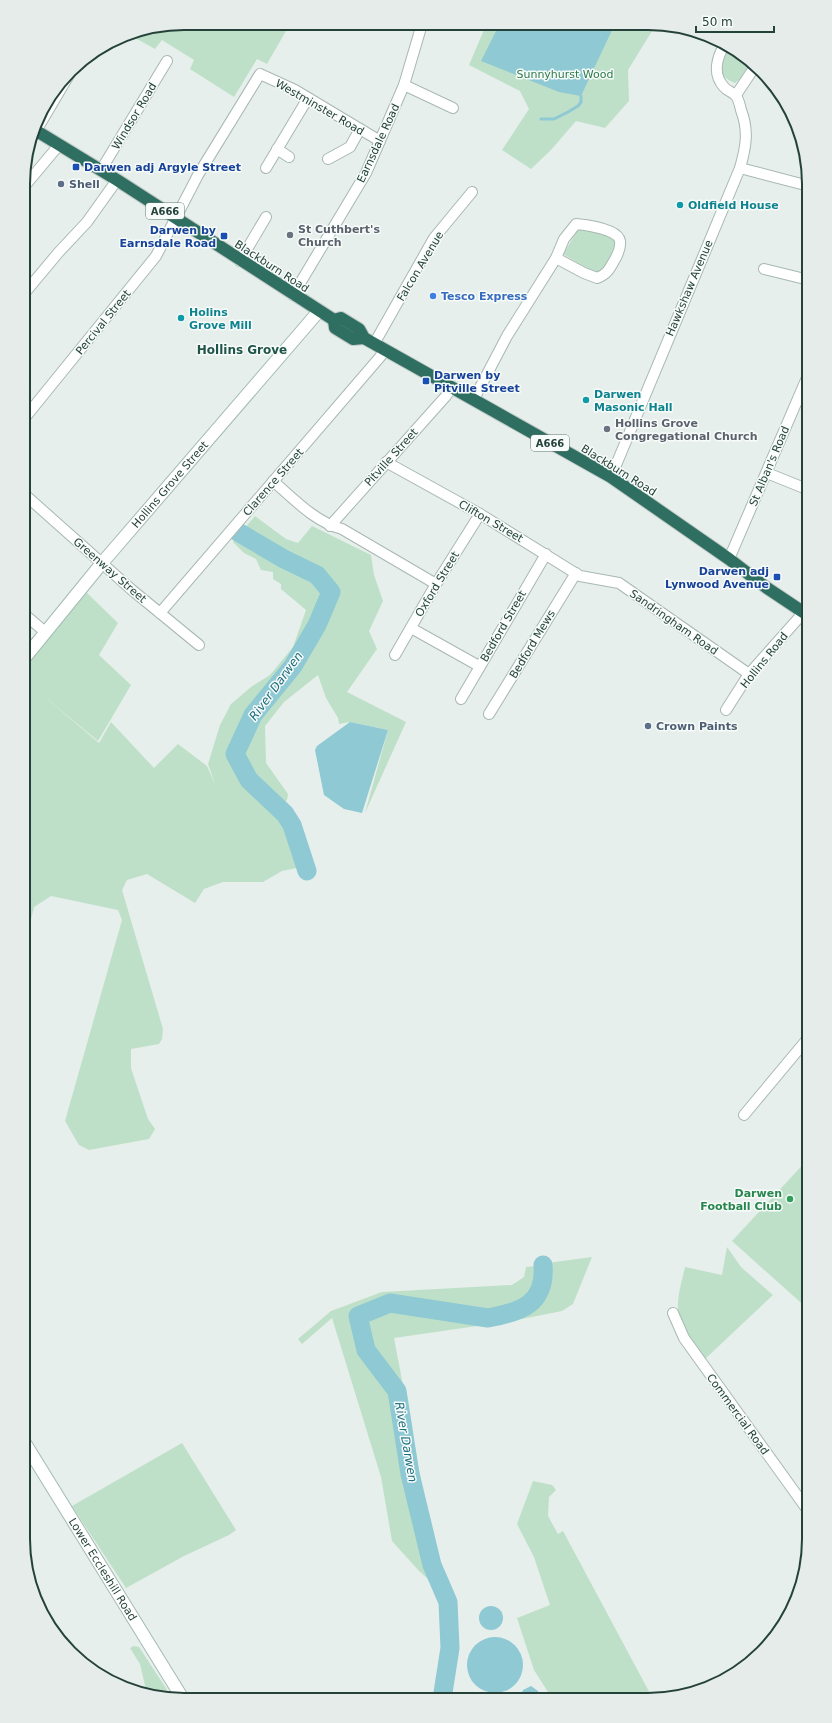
<svg xmlns="http://www.w3.org/2000/svg" width="832" height="1723" font-family="'DejaVu Sans',sans-serif">
	<rect width="100%" height="100%" fill="#e6efeb"/>
	<g fill="#bfe0c8">
		<path d="M 184,23 L 290,24 L 267,64 L 257,59 L 234,97 L 190,69 L 194,60 L 162,40 L 155,49 L 128,34 Z"/>
		<path d="M 486,25 L 655,26 L 628,70 L 629,101 L 605,128 L 576,121 L 551,150 L 531,169 L 502,150 L 529,109 L 520,91 L 469,65 Z"/>
		<path d="M 731,47 L 751,61 L 740,79 L 735,83 C 714,75 722,61 731,47 Z"/>
		<path d="M 580,227 L 585,227 L 613,237 L 616,243 C 614,254 608,268 598,273 L 592,271 L 563,254 Z"/>
		<path d="M 255,516 L 286,539 L 298,543 L 312,526 L 371,555 L 374,575 L 383,601 L 369,631 L 377,649 L 347,692 L 406,722 L 365,813 L 388,730 L 350,722 L 339,724 L 338,718 L 326,698 L 318,675 L 284,702 L 265,726 L 266,763 L 288,794 L 287,800 L 282,804 L 253,770 L 246,758 L 246,745 L 255,720 L 297,668 L 320,627 L 333,592 L 319,573 L 242,531 Z"/>
		<path d="M 237,537 L 289,566 L 315,577 L 327,593 L 314,624 L 289,665 L 249,711 L 233,754 C 236,765 240,776 247,785 C 257,797 271,805 281,816 C 293,831 297,850 302,867 L 282,871 L 263,882 L 223,882 L 204,889 L 195,903 L 147,874 L 127,880 L 122,890 L 163,1029 L 162,1039 L 159,1044 L 131,1049 L 131,1068 L 148,1119 L 155,1129 L 149,1139 L 89,1150 L 79,1145 L 65,1121 L 122,920 L 118,910 L 51,896 L 34,907 L 23,953 L 23,679 L 25,680 L 23,677 L 23,668 L 86,592 L 118,623 L 99,655 L 131,685 L 98,741 L 40,693 L 99,743 L 111,722 L 154,768 L 178,744 L 207,766 L 215,784 L 208,764 L 220,725 L 231,704 L 251,687 L 270,675 L 293,647 L 306,610 L 281,589 L 281,584 L 273,579 L 273,572 L 261,570 L 256,559 L 244,553 L 233,542 Z"/>
		<path d="M 809,1158 L 809,1310 L 732,1241 Z"/>
		<path d="M 727,1247 L 741,1267 L 773,1295 L 705,1359 C 695,1346 678,1326 678,1310 C 677,1296 682,1281 685,1267 L 722,1275 Z"/>
		<path d="M 592,1257 L 573,1304 L 562,1311 L 512,1321 L 394,1338 L 431,1533 L 416,1477 L 401,1389 L 370,1347 L 363,1318 C 371,1315 382,1307 391,1307 C 398,1306 405,1309 412,1310 C 448,1315 502,1331 533,1305 C 546,1293 548,1280 547,1263 Z"/>
		<path d="M 537,1266 C 535,1278 534,1288 527,1298 C 506,1325 422,1300 390,1299 C 381,1298 362,1307 353,1311 L 362,1351 L 393,1394 L 429,1580 L 419,1571 L 392,1541 L 381,1477 L 332,1318 L 302,1344 L 298,1339 L 331,1311 L 382,1292 L 512,1285 L 524,1277 L 526,1267 Z"/>
		<path d="M 182,1443 L 236,1530 L 229,1535 L 184,1556 L 126,1588 L 72,1506 Z"/>
		<path d="M 533,1481 L 552,1485 L 556,1490 L 549,1497 L 548,1516 L 558,1534 L 563,1531 L 653,1699 L 553,1700 L 534,1670 L 517,1618 L 550,1605 L 534,1557 L 517,1524 Z"/>
		<path d="M 134,1646 L 139,1647 L 173,1699 L 163,1699 L 147,1694 L 140,1664 L 130,1648 Z"/>
	</g>
	<g fill="#8ec9d4">
		<path d="M 499,25 L 614,26 L 581,96 L 559,92 L 481,61 Z"/>
		<path d="M 350,722 L 388,730 L 362,813 L 344,809 L 324,795 L 315,750 L 317,746 Z"/>
		<circle cx="491" cy="1618" r="12"/>
		<circle cx="495" cy="1665" r="28"/>
		<path d="M 531,1686 L 538,1691 L 538,1699 L 523,1700 L 521,1695 L 523,1690 Z"/>
	</g>
	<g fill="none" stroke-linecap="round" stroke-linejoin="round">
		<path stroke="#8ec9d4" stroke-width="3" d="M 541,119 L 554,119 L 568,112 L 578,106 L 581,102 L 581,96"/>
		<g stroke="#8ec9d4" stroke-width="19">
			<path d="M 238,532 L 284,559 L 317,575 L 331,592 L 317,625 L 293,666 L 253,715 L 235,754 L 249,780 L 285,814 L 292,825 L 307,871"/>
			<path d="M 442,1699 L 450,1648 L 448,1602 L 432,1565 L 410,1474 L 397,1391 L 366,1350 L 358,1316 L 390,1303 L 488,1318 C 521,1312 546,1304 543,1265"/>
		</g>
		<defs>
			<g id="street">
				<path d="M 404,85 L 453,108"/>
				<path d="M 736,95 L 756,65"/>
				<path d="M 36,131 L 72,70"/>
				<path d="M 277,149 L 289,157"/>
				<path d="M 328,159 L 350,147 L 360,129"/>
				<path d="M 266,168 L 308,98"/>
				<path d="M 740,168 L 809,186"/>
				<path d="M 101,170 L 167,61"/>
				<path d="M 23,188 L 59,145"/>
				<path d="M 240,261 L 266,217"/>
				<path d="M 764,269 L 809,280"/>
				<path d="M 23,295 L 58,253 L 87,222 L 117,180"/>
				<path d="M 293,295 L 366,173 L 404,85 L 422,24"/>
				<path d="M 374,344 L 434,238 L 472,192"/>
				<path d="M 474,399 L 507,336 L 556,258 L 564,239 L 576,224 C 586,225 618,229 620,241 C 621,248 617,256 614,261 C 609,270 606,275 597,278 L 584,273 L 556,258"/>
				<path d="M 23,420 L 156,256 L 198,175 L 260,74 L 295,90 L 380,141"/>
				<path d="M 386,462 L 480,514 L 580,576 L 619,583 L 749,674"/>
				<path d="M 767,473 L 809,490"/>
				<path d="M 611,477 L 740,168 C 746,147 749,131 741,110 C 740,106 739,100 736,96 C 733,92 727,91 724,87 C 712,74 717,57 725,44"/>
				<path d="M 273,481 C 294,499 315,522 342,529 L 436,584"/>
				<path d="M 23,493 L 132,590 L 199,645"/>
				<path d="M 330,526 L 446,396 L 452,387"/>
				<path d="M 729,559 L 809,373"/>
				<path d="M 23,613 L 45,632"/>
				<path d="M 160,613 L 386,350"/>
				<path d="M 411,628 L 479,666"/>
				<path d="M 395,655 L 436,584 L 480,514"/>
				<path d="M 461,699 L 546,554"/>
				<path d="M 726,710 L 749,674 L 804,612 L 809,600"/>
				<path d="M 489,714 L 576,573"/>
				<path d="M 744,1115 L 809,1037"/>
				<path d="M 673,1313 L 684,1338 L 809,1512"/>
			</g>
			<g id="secondary">
				<path id="s1" d="M 23,660 L 102,563 L 319,311"/>
				<path id="s2" d="M 23,1440 L 183,1699"/>
			</g>
			<g id="highway">
				<path d="M 35,130 L 117,180 L 334,320 L 341,318 L 359,329 L 364,338 L 611,477 L 729,559 L 767,588 L 809,616"/>
				<path d="M 334,320 L 335,328 L 353,339 L 364,338"/>
			</g>
		</defs>
		<use href="#street" stroke="#a8b8b2" stroke-width="12"/>
		<use href="#secondary" stroke="#a4bbb3" stroke-width="14"/>
		<use href="#highway" stroke="#c2cac8" stroke-width="14"/>
		<use href="#street" stroke="#fff" stroke-width="10"/>
		<use href="#secondary" stroke="#fff" stroke-width="12"/>
		<use href="#highway" stroke="#2f6f62" stroke-width="12"/>
	</g>
	<g fill="#1a4fb4" stroke="#f7fbf9" stroke-width="1.5">
		<rect x="72" y="163" width="8" height="8" rx="2"/>
		<rect x="220" y="232" width="8" height="8" rx="2"/>
		<rect x="422" y="377" width="8" height="8" rx="2"/>
		<rect x="773" y="573" width="8" height="8" rx="2"/>
	</g>
	<g fill="#5c6f8a" stroke="#f7fbf9" stroke-width="1.5">
		<circle cx="61" cy="184" r="4"/>
		<circle cx="648" cy="726" r="4"/>
	</g>
	<g fill="#0f9aa8" stroke="#f7fbf9" stroke-width="1.5">
		<circle cx="680" cy="205" r="4"/>
		<circle cx="181" cy="318" r="4"/>
		<circle cx="586" cy="400" r="4"/>
	</g>
	<g fill="#6b7280" stroke="#f7fbf9" stroke-width="1.5">
		<circle cx="290" cy="235" r="4"/>
		<circle cx="607" cy="429" r="4"/>
	</g>
	<circle fill="#3f7fe0" stroke="#f7fbf9" stroke-width="1.5" cx="433" cy="296" r="4"/>
	<circle fill="#2e9e5b" stroke="#f7fbf9" stroke-width="1.5" cx="790" cy="1199" r="4"/>
	<g text-anchor="middle" stroke-width="3" stroke-linejoin="round" paint-order="stroke">
		<g fill="#f7fbf9" stroke="#637a73" stroke-width="1">
			<rect x="146" y="203" width="38" height="16" rx="3"/>
			<rect x="531" y="435" width="38" height="16" rx="3"/>
		</g>
		<g font-size="10" font-weight="bold" fill="#24423a">
			<text x="165" y="215">A666</text>
			<text x="550" y="447">A666</text>
		</g>
		<g font-size="11" fill="#2d7a4b" stroke="#f7fbf9">
			<text x="565" y="78">Sunnyhurst Wood</text>
		</g>
		<g font-size="11" fill="#24423a" stroke="#f7fbf9">
			<text transform="translate(320 107) rotate(30)" y="4">Westminster Road</text>
			<text transform="translate(134 116) rotate(-59)" y="4">Windsor Road</text>
			<text transform="translate(378 143) rotate(-65)" y="4">Earnsdale Road</text>
			<text transform="translate(272 266) rotate(33)" y="4">Blackburn Road</text>
			<text transform="translate(420 266) rotate(-59)" y="4">Falcon Avenue</text>
			<text transform="translate(689 288) rotate(-67)" y="4">Hawkshaw Avenue</text>
			<text transform="translate(103 322) rotate(-51)" y="4">Percival Street</text>
			<text transform="translate(391 457) rotate(-48)" y="4">Pitville Street</text>
			<text transform="translate(769 466) rotate(-67)" y="4">St Alban's Road</text>
			<text transform="translate(619 470) rotate(32)" y="4">Blackburn Road</text>
			<text transform="translate(273 482) rotate(-49)" y="4">Clarence Street</text>
			<text dy="4" stroke="none"><textPath href="#s1" startOffset="229">Hollins Grove Street</textPath></text>
			<text transform="translate(491 521) rotate(30)" y="4">Clifton Street</text>
			<text transform="translate(110 570) rotate(41)" y="4">Greenway Street</text>
			<text transform="translate(437 584) rotate(-59)" y="4">Oxford Street</text>
			<text transform="translate(674 622) rotate(35)" y="4">Sandringham Road</text>
			<text transform="translate(503 626) rotate(-60)" y="4">Bedford Street</text>
			<text transform="translate(532 644) rotate(-59)" y="4">Bedford Mews</text>
			<text transform="translate(764 660) rotate(-51)" y="4">Hollins Road</text>
			<text transform="translate(738 1414) rotate(54)" y="4">Commercial Road</text>
			<text dy="4" stroke="none"><textPath href="#s2" startOffset="152">Lower Eccleshill Road</textPath></text>
		</g>
		<g font-size="11" font-weight="bold" fill="#164399" stroke="#f7fbf9" text-anchor="start">
			<text x="84" y="171">Darwen adj Argyle Street</text>
			<text x="216" y="234" text-anchor="end">Darwen by<tspan x="216" dy="13">Earnsdale Road</tspan></text>
			<text x="434" y="379">Darwen by<tspan x="434" dy="13">Pitville Street</tspan></text>
			<text x="769" y="575" text-anchor="end">Darwen adj<tspan x="769" dy="13">Lynwood Avenue</tspan></text>
		</g>
		<g font-size="11" font-weight="bold" fill="#4e5e75" stroke="#f7fbf9" text-anchor="start">
			<text x="69" y="188">Shell</text>
			<text x="656" y="730">Crown Paints</text>
		</g>
		<g font-size="11" font-weight="bold" fill="#0d838f" stroke="#f7fbf9" text-anchor="start">
			<text x="688" y="209">Oldfield House</text>
			<text x="189" y="316">Holins<tspan x="189" dy="13">Grove Mill</tspan></text>
			<text x="594" y="398">Darwen<tspan x="594" dy="13">Masonic Hall</tspan></text>
		</g>
		<g font-size="11" font-weight="bold" fill="#5b616d" stroke="#f7fbf9" text-anchor="start">
			<text x="298" y="233">St Cuthbert's<tspan x="298" dy="13">Church</tspan></text>
			<text x="615" y="427">Hollins Grove<tspan x="615" dy="13">Congregational Church</tspan></text>
		</g>
		<g font-size="11" font-weight="bold" fill="#366cbe" stroke="#f7fbf9" text-anchor="start">
			<text x="441" y="300">Tesco Express</text>
		</g>
		<g font-size="11" font-weight="bold" fill="#27864d" stroke="#f7fbf9" text-anchor="end">
			<text x="782" y="1197">Darwen<tspan x="782" dy="13">Football Club</tspan></text>
		</g>
		<g font-size="12" font-weight="bold" fill="#1f5548" stroke="#f7fbf9">
			<text x="242" y="354">Hollins Grove</text>
		</g>
		<g font-size="12" font-style="italic" fill="#1c6f80" stroke="#f7fbf9">
			<text transform="translate(276 686) rotate(-54)" y="4">River Darwen</text>
			<text transform="translate(406 1442) rotate(80)" y="4">River Darwen</text>
		</g>
	</g>
	<path d="M0 0H832V1723H0ZM184 30H648A154 154 0 0 1 802 184V1539A154 154 0 0 1 648 1693H184A154 154 0 0 1 30 1539V184A154 154 0 0 1 184 30Z" fill="#e6ecea" fill-rule="evenodd"/>
	<path fill="none" stroke="#24423a" stroke-width="2" d="M184 30H648A154 154 0 0 1 802 184V1539A154 154 0 0 1 648 1693H184A154 154 0 0 1 30 1539V184A154 154 0 0 1 184 30Z"/>
	<path d="M696 26v6h78v-6" fill="none" stroke="#24423a" stroke-width="2"/>
	<text x="702" y="26" font-size="12" fill="#24423a" stroke="#f7fbf9" stroke-width="3" paint-order="stroke">50 m</text>
</svg>
